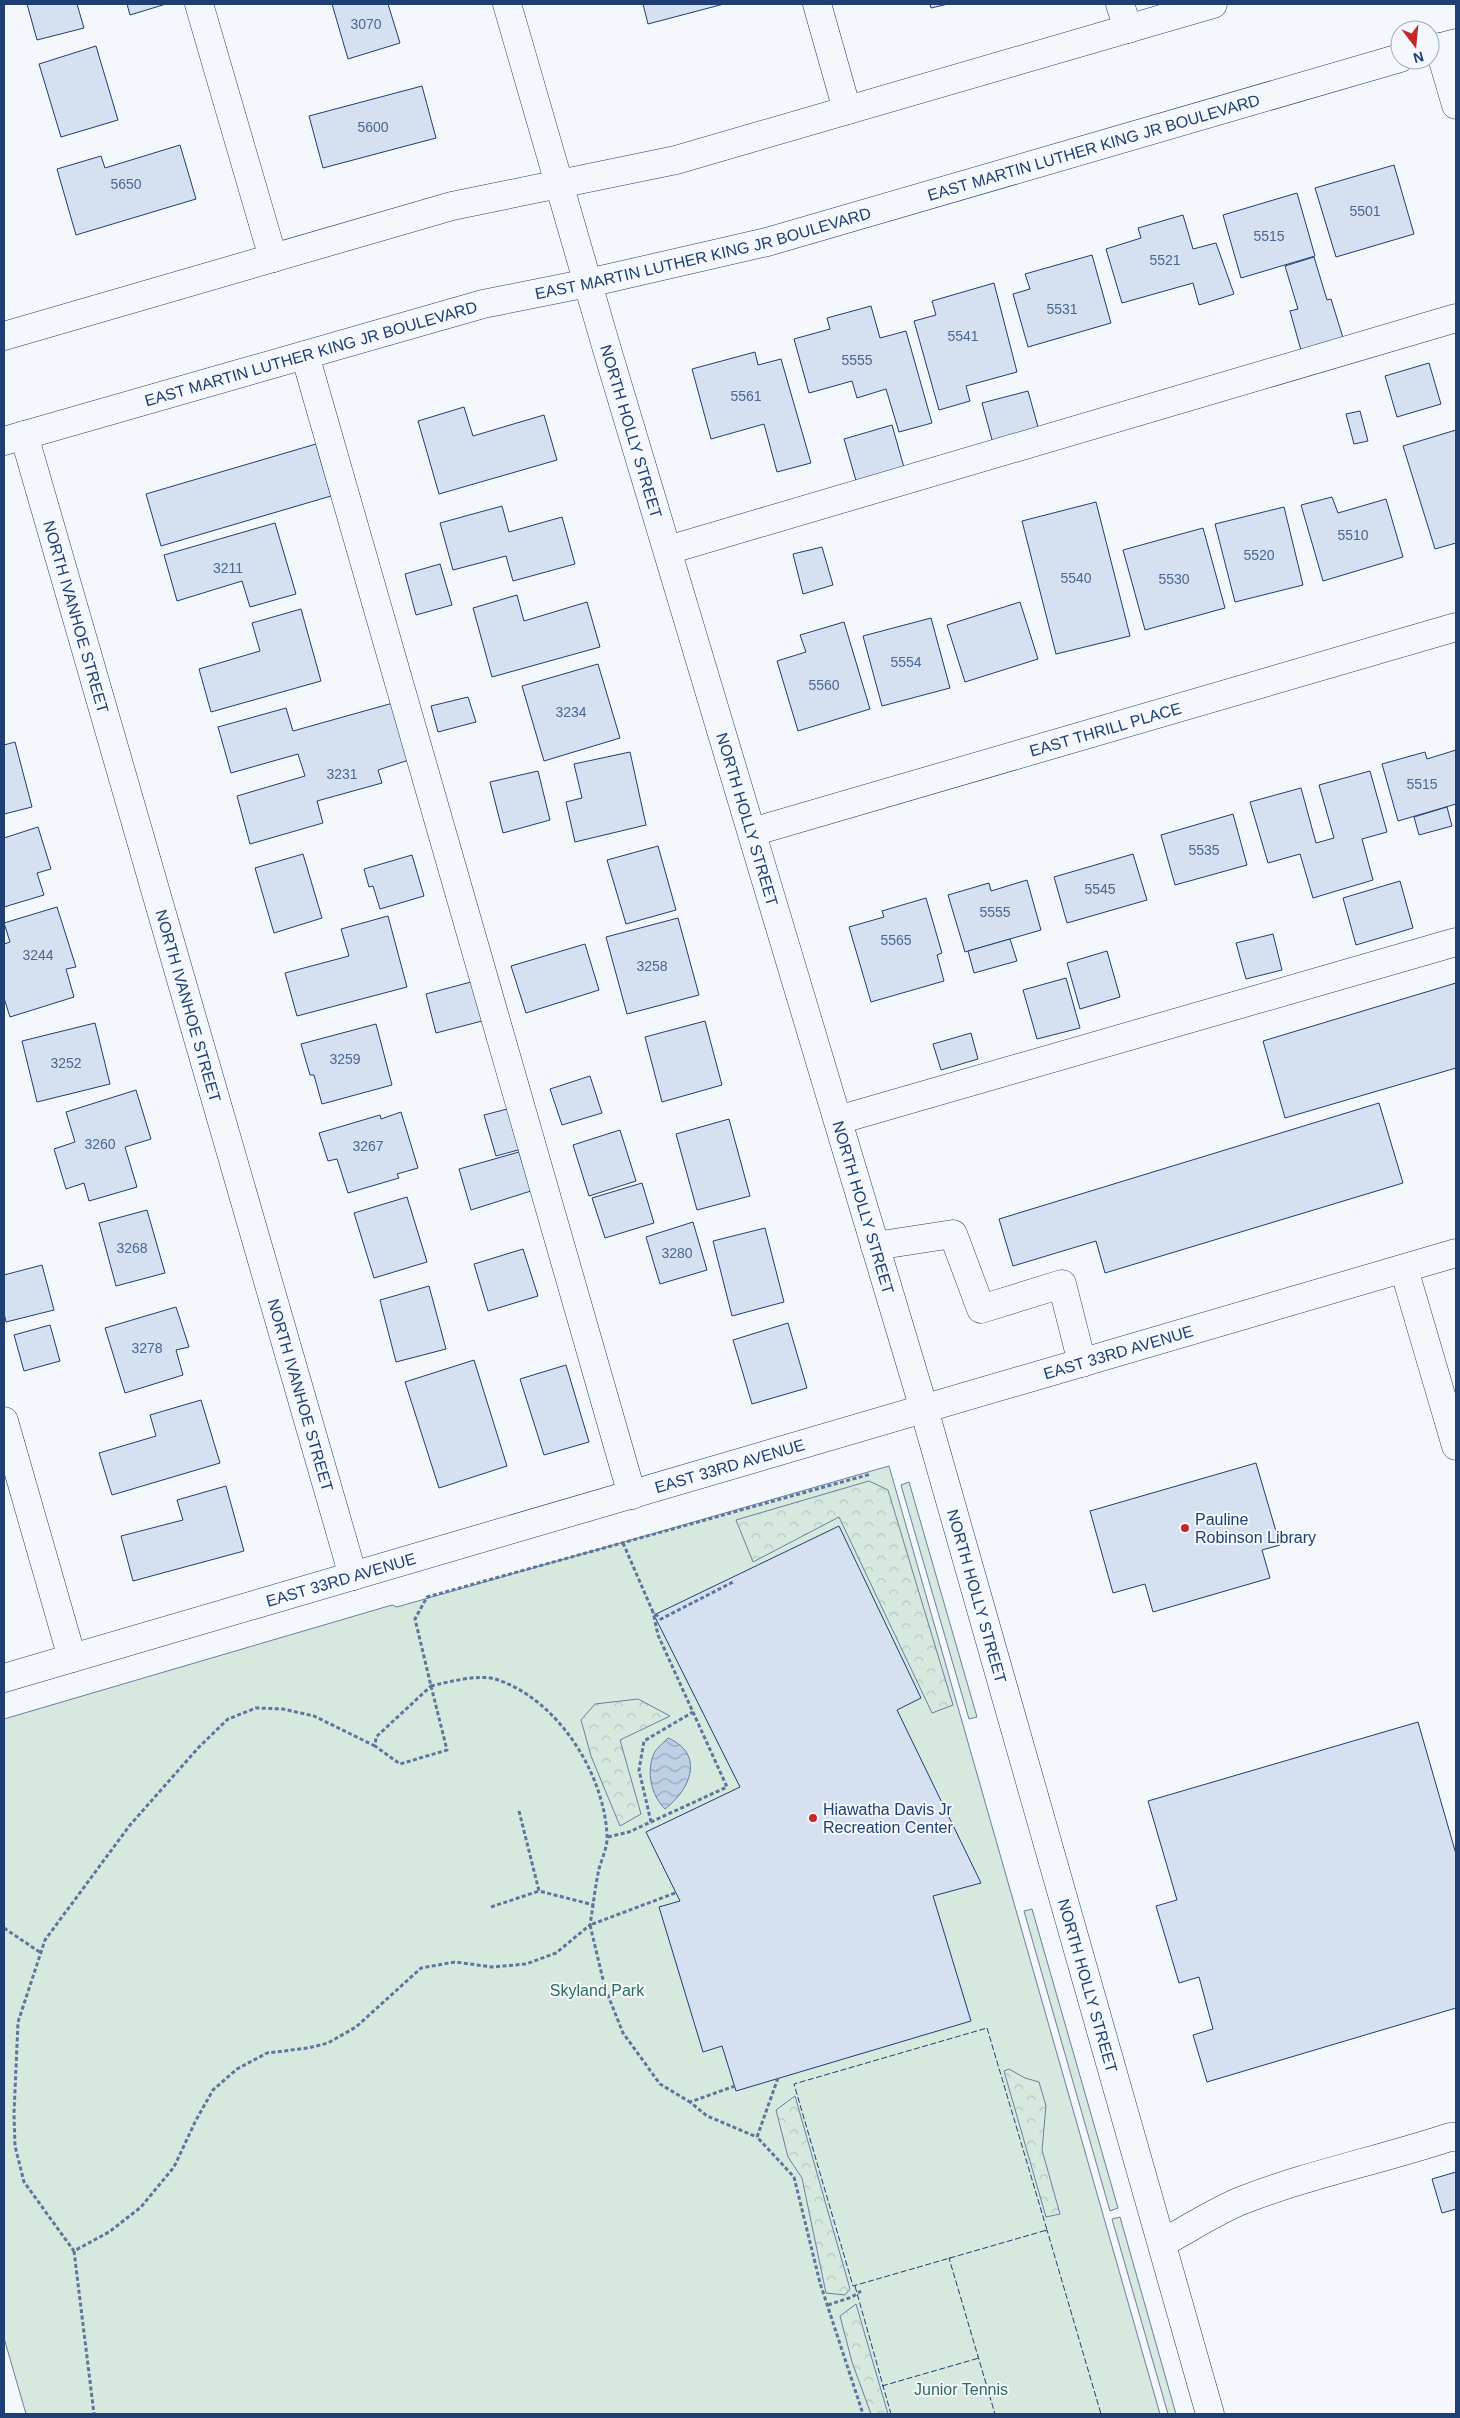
<svg xmlns="http://www.w3.org/2000/svg" width="1460" height="2418" font-family="Helvetica,sans-serif">
	<defs>
		<pattern id="forest-crowns" width="20" height="18" patternUnits="userSpaceOnUse" patternTransform="scale(1.25)"><rect width="20" height="18" fill="#d7e8df"/><path d="M2 6a3 3 0 1 1 6 0M12 15a3 3 0 1 1 6 0" fill="none" stroke="#b8c8c3"/></pattern>
		<pattern id="water-waves" width="16" height="10" patternUnits="userSpaceOnUse" patternTransform="scale(1.25)"><rect width="16" height="10" fill="#bed0e5"/><path d="M0 5q4-4 8 0t8 0" fill="none" stroke="#9aaabe"/></pattern>
	</defs>
	<rect width="100%" height="100%" fill="#f4f7fb"/>
	<g fill="#d7e8df" stroke="#687fa3">
		<path d="M 889,1466 L 1160,2414 L 26,2414 L 4,2338 L 4,1719 L 392,1605 L 397,1607 Z"/>
		<path d="M 909,1482 L 977,1717 L 969,1719 L 901,1485 Z"/>
		<path d="M 1032,1909 L 1118,2208 L 1110,2211 L 1024,1911 Z"/>
		<path d="M 1120,2217 L 1176,2414 L 1168,2414 L 1112,2219 Z"/>
	</g>
	<g fill="url(#forest-crowns)" stroke="#687fa3">
		<path d="M 869,1481 L 888,1490 L 953,1705 L 932,1713 L 839,1517 L 753,1562 L 736,1520 Z"/>
		<path d="M 638,1699 L 670,1716 L 620,1740 L 641,1814 L 620,1826 L 591,1756 L 581,1720 L 595,1704 Z"/>
		<path d="M 1009,2069 L 1025,2078 L 1039,2082 L 1046,2106 L 1042,2150 L 1060,2214 L 1046,2217 L 1004,2071 Z"/>
		<path d="M 795,2096 L 850,2289 L 845,2295 L 826,2293 L 802,2178 L 788,2157 L 776,2110 Z"/>
		<path d="M 856,2304 L 888,2414 L 871,2414 L 852,2362 L 840,2316 Z"/>
	</g>
	<path fill="url(#water-waves)" stroke="#687fa3" d="M 668,1738 C 705,1754 691,1789 665,1809 C 651,1795 646,1772 654,1753 C 657,1748 663,1743 668,1738 Z"/>
	<g fill="#d5e0f0" stroke="#1d3f73">
		<path d="M 27,4 L 77,4 L 84,28 L 37,40 Z"/>
		<path d="M 127,4 L 166,4 L 130,15 Z"/>
		<path d="M 332,4 L 388,4 L 400,43 L 348,59 Z"/>
		<path d="M 643,4 L 724,4 L 648,24 Z"/>
		<path d="M 930,4 L 948,4 L 931,8 Z"/>
		<path d="M 96,46 L 118,120 L 61,137 L 39,64 Z"/>
		<path d="M 422,86 L 436,138 L 323,168 L 309,116 Z"/>
		<path d="M 180,145 L 196,199 L 76,235 L 57,169 L 101,156 L 105,168 Z"/>
		<path d="M 1394,165 L 1414,234 L 1336,257 L 1315,188 Z"/>
		<path d="M 1297,193 L 1315,256 L 1241,278 L 1223,215 Z"/>
		<path d="M 1183,215 L 1193,249 L 1216,243 L 1234,294 L 1199,305 L 1193,283 L 1122,303 L 1106,249 L 1141,238 L 1138,228 Z"/>
		<path d="M 1092,255 L 1111,323 L 1028,347 L 1013,294 L 1030,289 L 1025,274 Z"/>
		<path d="M 1314,257 L 1327,300 L 1331,299 L 1344,341 L 1302,354 L 1290,311 L 1298,309 L 1285,266 Z"/>
		<path d="M 994,283 L 1017,372 L 966,386 L 970,401 L 939,410 L 914,321 L 936,315 L 932,301 Z"/>
		<path d="M 871,306 L 880,338 L 906,331 L 932,423 L 899,432 L 886,389 L 857,398 L 852,381 L 809,393 L 794,339 L 830,329 L 827,318 Z"/>
		<path d="M 755,352 L 758,365 L 781,359 L 811,463 L 777,472 L 764,424 L 711,439 L 692,369 Z"/>
		<path d="M 1429,363 L 1441,404 L 1397,417 L 1385,376 Z"/>
		<path d="M 1028,391 L 1040,434 L 994,447 L 982,403 Z"/>
		<path d="M 464,407 L 473,436 L 544,415 L 557,460 L 439,494 L 418,421 Z"/>
		<path d="M 1360,411 L 1368,441 L 1354,444 L 1346,414 Z"/>
		<path d="M 892,425 L 905,471 L 857,484 L 844,439 Z"/>
		<path d="M 1456,430 L 1456,543 L 1435,549 L 1403,446 Z"/>
		<path d="M 316,444 L 331,496 L 161,546 L 146,494 Z"/>
		<path d="M 1332,497 L 1338,513 L 1386,499 L 1403,557 L 1323,581 L 1301,505 Z"/>
		<path d="M 1096,502 L 1130,636 L 1056,654 L 1022,521 Z"/>
		<path d="M 502,506 L 509,532 L 562,517 L 575,564 L 513,581 L 506,556 L 453,570 L 440,523 Z"/>
		<path d="M 1284,507 L 1303,585 L 1235,602 L 1215,524 Z"/>
		<path d="M 275,523 L 296,594 L 250,607 L 242,581 L 177,601 L 164,555 Z"/>
		<path d="M 1203,528 L 1225,608 L 1145,630 L 1123,550 Z"/>
		<path d="M 822,547 L 833,585 L 803,594 L 793,554 Z"/>
		<path d="M 440,564 L 452,605 L 416,615 L 405,574 Z"/>
		<path d="M 517,595 L 524,621 L 587,602 L 600,647 L 492,677 L 473,608 Z"/>
		<path d="M 1020,602 L 1038,659 L 965,682 L 947,625 Z"/>
		<path d="M 301,609 L 321,681 L 211,712 L 199,669 L 260,651 L 252,623 Z"/>
		<path d="M 931,618 L 950,688 L 882,706 L 863,636 Z"/>
		<path d="M 844,622 L 870,709 L 798,731 L 777,661 L 806,652 L 800,635 Z"/>
		<path d="M 598,664 L 620,738 L 544,761 L 522,686 Z"/>
		<path d="M 468,697 L 476,722 L 438,732 L 431,706 Z"/>
		<path d="M 393,703 L 409,760 L 378,770 L 382,783 L 317,801 L 323,823 L 250,844 L 237,796 L 305,776 L 298,754 L 231,773 L 218,727 L 286,708 L 293,731 Z"/>
		<path d="M 15,742 L 32,807 L 4,814 L 4,745 Z"/>
		<path d="M 1456,750 L 1456,804 L 1398,821 L 1382,764 L 1425,752 L 1427,759 Z"/>
		<path d="M 630,752 L 646,825 L 575,842 L 566,802 L 582,798 L 574,764 Z"/>
		<path d="M 538,771 L 550,820 L 503,833 L 490,782 Z"/>
		<path d="M 1370,771 L 1387,832 L 1362,839 L 1373,880 L 1313,898 L 1300,854 L 1268,863 L 1250,802 L 1301,788 L 1316,843 L 1334,838 L 1319,785 Z"/>
		<path d="M 1447,807 L 1452,826 L 1419,835 L 1414,817 Z"/>
		<path d="M 1233,814 L 1247,865 L 1175,885 L 1161,835 Z"/>
		<path d="M 38,827 L 51,869 L 37,873 L 44,895 L 4,907 L 4,838 Z"/>
		<path d="M 658,846 L 676,910 L 626,924 L 607,860 Z"/>
		<path d="M 303,854 L 322,918 L 274,933 L 255,868 Z"/>
		<path d="M 1133,854 L 1147,900 L 1067,923 L 1054,877 Z"/>
		<path d="M 412,855 L 424,896 L 380,909 L 373,886 L 369,887 L 364,869 Z"/>
		<path d="M 1027,880 L 1041,930 L 965,952 L 948,895 L 989,883 L 991,891 Z"/>
		<path d="M 1400,881 L 1413,928 L 1356,945 L 1343,898 Z"/>
		<path d="M 926,898 L 942,953 L 937,955 L 944,981 L 871,1002 L 849,927 L 884,917 L 882,911 Z"/>
		<path d="M 57,907 L 76,967 L 66,969 L 74,997 L 10,1017 L 4,998 L 4,944 L 10,942 L 4,923 Z"/>
		<path d="M 388,916 L 407,987 L 297,1016 L 285,973 L 349,956 L 341,929 Z"/>
		<path d="M 678,918 L 699,995 L 627,1014 L 606,937 Z"/>
		<path d="M 1273,934 L 1282,970 L 1246,979 L 1236,943 Z"/>
		<path d="M 1010,939 L 1017,961 L 974,973 L 968,951 Z"/>
		<path d="M 585,944 L 599,990 L 526,1013 L 511,966 Z"/>
		<path d="M 1107,951 L 1120,997 L 1080,1009 L 1067,963 Z"/>
		<path d="M 1066,978 L 1080,1028 L 1037,1039 L 1023,990 Z"/>
		<path d="M 471,982 L 482,1021 L 436,1033 L 426,994 Z"/>
		<path d="M 1456,983 L 1456,1068 L 1285,1118 L 1263,1041 Z"/>
		<path d="M 705,1021 L 722,1085 L 662,1102 L 645,1037 Z"/>
		<path d="M 95,1023 L 110,1084 L 37,1102 L 22,1041 Z"/>
		<path d="M 376,1024 L 392,1085 L 322,1104 L 314,1075 L 310,1075 L 301,1044 Z"/>
		<path d="M 971,1033 L 978,1059 L 941,1070 L 933,1044 Z"/>
		<path d="M 590,1076 L 602,1113 L 562,1125 L 550,1089 Z"/>
		<path d="M 136,1090 L 151,1139 L 125,1147 L 137,1187 L 89,1201 L 84,1183 L 66,1189 L 54,1149 L 75,1142 L 66,1112 Z"/>
		<path d="M 1379,1103 L 1403,1183 L 1105,1273 L 1096,1241 L 1013,1266 L 999,1219 Z"/>
		<path d="M 511,1108 L 522,1149 L 496,1156 L 484,1115 Z"/>
		<path d="M 401,1112 L 418,1168 L 397,1174 L 399,1178 L 348,1193 L 337,1159 L 328,1161 L 319,1133 L 380,1115 L 381,1119 Z"/>
		<path d="M 729,1119 L 750,1196 L 697,1210 L 676,1134 Z"/>
		<path d="M 620,1130 L 636,1181 L 589,1196 L 573,1145 Z"/>
		<path d="M 519,1152 L 531,1191 L 471,1210 L 459,1169 Z"/>
		<path d="M 642,1183 L 654,1223 L 605,1238 L 592,1198 Z"/>
		<path d="M 407,1197 L 427,1262 L 374,1278 L 354,1213 Z"/>
		<path d="M 147,1210 L 165,1273 L 116,1286 L 99,1223 Z"/>
		<path d="M 693,1222 L 707,1270 L 660,1284 L 646,1237 Z"/>
		<path d="M 765,1228 L 784,1302 L 732,1316 L 713,1241 Z"/>
		<path d="M 523,1249 L 538,1296 L 488,1311 L 474,1264 Z"/>
		<path d="M 42,1265 L 54,1310 L 6,1322 L 4,1313 L 4,1275 Z"/>
		<path d="M 429,1286 L 446,1349 L 396,1362 L 380,1300 Z"/>
		<path d="M 176,1307 L 189,1347 L 176,1350 L 183,1375 L 125,1393 L 105,1328 Z"/>
		<path d="M 788,1323 L 807,1388 L 752,1404 L 733,1340 Z"/>
		<path d="M 50,1325 L 60,1361 L 24,1371 L 14,1335 Z"/>
		<path d="M 474,1360 L 507,1466 L 439,1488 L 405,1382 Z"/>
		<path d="M 566,1365 L 589,1442 L 544,1455 L 520,1379 Z"/>
		<path d="M 201,1400 L 220,1463 L 112,1495 L 99,1453 L 156,1436 L 150,1415 Z"/>
		<path d="M 1256,1463 L 1280,1545 L 1262,1550 L 1270,1578 L 1153,1612 L 1145,1584 L 1113,1593 L 1090,1511 Z"/>
		<path d="M 226,1486 L 244,1551 L 133,1581 L 121,1536 L 183,1520 L 177,1500 Z"/>
		<path d="M 839,1526 L 921,1698 L 897,1710 L 981,1883 L 933,1896 L 971,2021 L 736,2091 L 722,2046 L 703,2052 L 659,1907 L 680,1901 L 646,1832 L 740,1787 L 654,1615 Z"/>
		<path d="M 1418,1722 L 1456,1854 L 1456,2008 L 1207,2082 L 1193,2035 L 1213,2029 L 1199,1977 L 1179,1983 L 1156,1906 L 1177,1900 L 1148,1801 Z"/>
		<path d="M 1456,2172 L 1456,2209 L 1442,2213 L 1432,2179 Z"/>
	</g>
	<g fill="none" stroke-linecap="round" stroke-linejoin="round">
		<defs>
			<g id="minor">
				<path d="M 199,4 L 273,258"/>
				<path id="s1" d="M 507,4 L 606,346 L 924,1409 L 1210,2414"/>
				<path d="M 817,4 L 847,110"/>
				<path d="M 1120,4 L 1128,29"/>
				<path d="M 1439,47 L 1456,105"/>
				<path d="M 305,355 L 632,1495"/>
				<path id="s2" d="M 24,435 L 353,1576"/>
				<path d="M 668,550 L 1456,318"/>
				<path id="s3" d="M 752,832 L 1456,627"/>
				<path d="M 838,1120 L 1456,942"/>
				<path d="M 875,1246 L 953,1234 L 981,1309 L 1062,1284 L 1082,1363"/>
				<path d="M 1404,1269 L 1456,1446"/>
				<path d="M 4,1421 L 72,1658"/>
				<path id="s4" d="M 4,1678 L 1456,1253"/>
				<path d="M 1162,2243 C 1189,2229 1215,2211 1243,2200 C 1310,2174 1381,2160 1450,2137 L 1456,2137"/>
			</g>
			<g id="major">
				<path d="M 1430,50 L 1456,43"/>
				<path d="M 4,336 L 452,206 L 676,160 L 1213,4"/>
				<path id="s5" d="M 4,441 L 483,304 L 588,283 L 767,242 L 1400,58"/>
			</g>
		</defs>
		<use href="#minor" stroke="#1d3f73" stroke-width="29"/>
		<use href="#major" stroke="#1d3f73" stroke-width="29"/>
		<g stroke="#5e769c" stroke-width="3" stroke-dasharray="4 2.5" stroke-linecap="butt">
			<path d="M 623,1543 L 653,1612 L 661,1619 L 733,1582"/>
			<path d="M 431,1686 L 447,1750 L 400,1764 L 375,1746 L 376,1737 Z"/>
			<path d="M 375,1746 L 314,1716 L 283,1709 L 256,1708 L 228,1719 L 199,1747 L 130,1825 L 45,1940 L 18,2022 L 14,2114 L 15,2146 L 24,2182 L 74,2251 L 109,2232 L 141,2207 L 174,2167 L 196,2120 L 213,2090 L 237,2069 L 267,2053 L 308,2048 L 328,2043 L 356,2027 L 421,1968 L 455,1962 L 492,1967 L 526,1964 L 556,1953 L 590,1925 C 593,1907 595,1887 599,1869 C 602,1858 608,1846 607,1835 C 604,1773 557,1698 495,1679 C 479,1674 448,1682 431,1686 L 415,1619 L 427,1597 L 871,1474"/>
			<path d="M 519,1811 L 539,1891 L 594,1905"/>
			<path d="M 651,1822 L 639,1770 L 644,1741 L 693,1712"/>
			<path d="M 608,1837 L 629,1832 L 727,1787 L 658,1635 L 653,1612"/>
			<path d="M 675,1893 L 590,1925 L 605,1988 L 623,2033 L 660,2084 L 690,2102"/>
			<path d="M 491,1907 L 539,1891"/>
			<path d="M 4,1928 L 41,1953"/>
			<path d="M 778,2078 L 757,2137 L 794,2177 L 820,2283 L 863,2414"/>
			<path d="M 735,2086 L 690,2102 L 707,2116 L 757,2137"/>
			<path d="M 74,2251 L 94,2414"/>
			<path d="M 828,2305 L 852,2297 L 861,2291"/>
		</g>
		<use href="#minor" stroke="#f4f7fb" stroke-width="28"/>
		<use href="#major" stroke="#f4f7fb" stroke-width="28"/>
		<g stroke="#1d3f73" stroke-width="1" stroke-dasharray="6 2.5" stroke-linecap="butt">
			<path d="M 987,2028 L 1047,2230 L 853,2286 L 794,2084 Z"/>
			<path d="M 1045,2231 L 1047,2230 L 1101,2414"/>
			<path d="M 951,2258 L 949,2258 L 995,2414"/>
			<path d="M 855,2286 L 891,2414"/>
			<path d="M 882,2386 L 979,2358 L 978,2356"/>
		</g>
	</g>
	<g fill="#c62828" stroke="#f4f7fb" stroke-width="2">
		<circle cx="1185" cy="1528" r="5"/>
		<circle cx="813" cy="1818" r="5"/>
	</g>
	<g text-anchor="middle" stroke-width="4" stroke-linejoin="round" paint-order="stroke">
		<g font-size="14" fill="#4b6792">
			<text x="366" y="29">3070</text>
			<text x="373" y="132">5600</text>
			<text x="126" y="189">5650</text>
			<text x="1365" y="216">5501</text>
			<text x="1269" y="241">5515</text>
			<text x="1165" y="265">5521</text>
			<text x="1062" y="314">5531</text>
			<text x="963" y="341">5541</text>
			<text x="857" y="365">5555</text>
			<text x="746" y="401">5561</text>
			<text x="1353" y="540">5510</text>
			<text x="1259" y="560">5520</text>
			<text x="228" y="573">3211</text>
			<text x="1076" y="583">5540</text>
			<text x="1174" y="584">5530</text>
			<text x="906" y="667">5554</text>
			<text x="824" y="690">5560</text>
			<text x="571" y="717">3234</text>
			<text x="342" y="779">3231</text>
			<text x="1422" y="789">5515</text>
			<text x="1204" y="855">5535</text>
			<text x="1100" y="894">5545</text>
			<text x="995" y="917">5555</text>
			<text x="896" y="945">5565</text>
			<text x="38" y="960">3244</text>
			<text x="652" y="971">3258</text>
			<text x="345" y="1064">3259</text>
			<text x="66" y="1068">3252</text>
			<text x="100" y="1149">3260</text>
			<text x="368" y="1151">3267</text>
			<text x="132" y="1253">3268</text>
			<text x="677" y="1258">3280</text>
			<text x="147" y="1353">3278</text>
		</g>
		<g font-size="16" fill="#1d3f73" stroke="#f4f7fb">
			<text dy="6" stroke="none"><textPath href="#s5" startOffset="1129">EAST MARTIN LUTHER KING JR BOULEVARD</textPath></text>
			<text dy="6" stroke="none"><textPath href="#s5" startOffset="724">EAST MARTIN LUTHER KING JR BOULEVARD</textPath></text>
			<text dy="6" stroke="none"><textPath href="#s5" startOffset="319">EAST MARTIN LUTHER KING JR BOULEVARD</textPath></text>
			<text dy="6" stroke="none"><textPath href="#s1" startOffset="445">NORTH HOLLY STREET</textPath></text>
			<text dy="6" stroke="none"><textPath href="#s2" startOffset="189">NORTH IVANHOE STREET</textPath></text>
			<text dy="6" stroke="none"><textPath href="#s3" startOffset="368">EAST THRILL PLACE</textPath></text>
			<text dy="6" stroke="none"><textPath href="#s1" startOffset="850">NORTH HOLLY STREET</textPath></text>
			<text dy="6" stroke="none"><textPath href="#s2" startOffset="594">NORTH IVANHOE STREET</textPath></text>
			<text dy="6" stroke="none"><textPath href="#s1" startOffset="1255">NORTH HOLLY STREET</textPath></text>
			<text dy="6" stroke="none"><textPath href="#s4" startOffset="1161">EAST 33RD AVENUE</textPath></text>
			<text dy="6" stroke="none"><textPath href="#s2" startOffset="999">NORTH IVANHOE STREET</textPath></text>
			<text dy="6" stroke="none"><textPath href="#s4" startOffset="756">EAST 33RD AVENUE</textPath></text>
			<text dy="6" stroke="none"><textPath href="#s4" startOffset="351">EAST 33RD AVENUE</textPath></text>
			<text dy="6" stroke="none"><textPath href="#s1" startOffset="1660">NORTH HOLLY STREET</textPath></text>
			<text dy="6" stroke="none"><textPath href="#s1" startOffset="2065">NORTH HOLLY STREET</textPath></text>
		</g>
		<g font-size="16" fill="#1d3f73" stroke="#f4f7fb" text-anchor="start">
			<text x="1195" y="1525">Pauline<tspan x="1195" dy="18">Robinson Library</tspan></text>
			<text x="823" y="1815">Hiawatha Davis Jr<tspan x="823" dy="18">Recreation Center</tspan></text>
		</g>
		<g font-size="16" fill="#2c6c60" stroke="#f4f7fb">
			<text x="597" y="1996">Skyland Park</text>
			<text x="961" y="2395">Junior Tennis</text>
		</g>
	</g>
	<rect width="1460" height="2418" fill="none" stroke="#1d3f73" stroke-width="10"/>
	<g transform="translate(1415 45) rotate(164)"><circle r="24" fill="#f4f7fb" stroke="#9eadc5"/>
	<path d="M0-4L9 19L0 12L-9 19Z" fill="#c62828"/>
	<text y="-8" font-size="14" font-weight="bold" text-anchor="middle" fill="#1d3f73">N</text>
	</g>
</svg>
